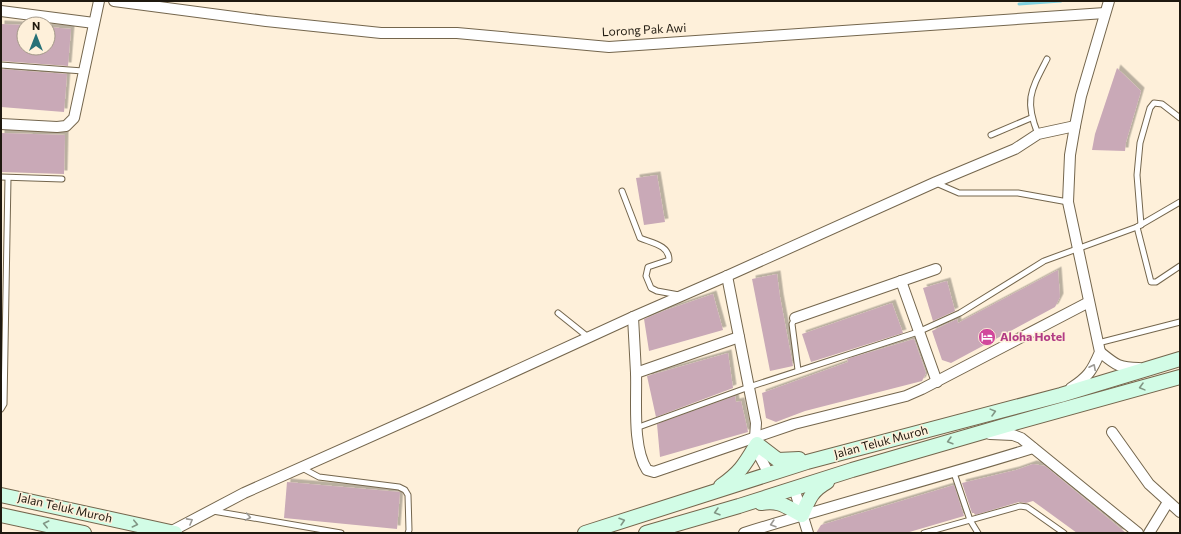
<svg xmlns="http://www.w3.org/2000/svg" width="1181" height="534" font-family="Commissioner,sans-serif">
	<defs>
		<filter id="shadow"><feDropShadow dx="3.5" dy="-3.5" stdDeviation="0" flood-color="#0004"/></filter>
	</defs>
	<rect width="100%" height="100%" fill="#fef0da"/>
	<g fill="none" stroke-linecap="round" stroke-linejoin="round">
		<path stroke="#81d1df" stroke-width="3" d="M 1019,4 L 1061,1"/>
	</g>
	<g fill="#c9a9b7" filter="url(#shadow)">
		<path d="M 1,24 L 24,25 L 24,48 L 48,48 L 48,27 L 71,29 L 68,66 L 1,61 Z"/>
		<path d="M 1117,68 L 1141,91 L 1126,142 L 1125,151 L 1092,150 L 1095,134 Z"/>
		<path d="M 1,69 L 67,74 L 64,112 L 1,107 Z"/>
		<path d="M 1,133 L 65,135 L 64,174 L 1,172 Z"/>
		<path d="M 657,175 L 665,222 L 644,225 L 636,178 Z"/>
		<path d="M 1058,270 L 1060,297 L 1055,307 L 951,363 L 942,360 L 932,331 L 957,319 L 958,323 Z"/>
		<path d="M 777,274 L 780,297 L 793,366 L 770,371 L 752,279 Z"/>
		<path d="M 947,281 L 955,311 L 933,321 L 923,288 Z"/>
		<path d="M 713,294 L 723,330 L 649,351 L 644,319 L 666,310 Z"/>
		<path d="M 892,303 L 903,333 L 811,362 L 802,334 Z"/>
		<path d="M 914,339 L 926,373 L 922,381 L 805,411 L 776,422 L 766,418 L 762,393 L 848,362 L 847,359 Z"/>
		<path d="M 728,353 L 733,388 L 656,417 L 647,376 Z"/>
		<path d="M 735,396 L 736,402 L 741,401 L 748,432 L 660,457 L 657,424 Z"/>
		<path d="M 1033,464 L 1045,466 L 1126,533 L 1077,533 L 1033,501 L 1026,503 L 1019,502 L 975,515 L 974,513 L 972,513 L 962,483 L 1016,470 Z"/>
		<path d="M 287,482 L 400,492 L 397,529 L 284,518 Z"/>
		<path d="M 954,485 L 964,516 L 906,533 L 816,533 L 821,525 Z"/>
	</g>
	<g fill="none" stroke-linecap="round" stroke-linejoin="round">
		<defs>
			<g id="lane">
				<path d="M 1,65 L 83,71"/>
				<path d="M 1038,134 C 1024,100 1031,90 1047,59"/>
				<path d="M 991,135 L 1031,118"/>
				<path d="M 1,177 L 62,179"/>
				<path d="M 936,183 L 959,193 L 1018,193 L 1068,202"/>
				<path d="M 622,191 L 640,238 C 652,243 669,245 669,260 L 648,267 L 646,276 L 651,288 L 657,291 L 679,295"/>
				<path d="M 1141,225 L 1137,175 L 1140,143 L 1150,108 L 1154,103 L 1162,104 L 1180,118"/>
				<path d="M 1137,227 L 1151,282 L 1156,282 L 1180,266"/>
				<path d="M 558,313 L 588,337"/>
				<path d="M 795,318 L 792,324 L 798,370"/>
				<path d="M 1098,343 L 1180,322"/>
				<path d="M 1,409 L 4,404 L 8,178"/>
				<path d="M 636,428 L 749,387 L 918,332 L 960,313 L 1044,261 L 1137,227 L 1180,202"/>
				<path d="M 302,468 L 319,477 L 399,487 L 405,490 L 408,495 L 409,530 L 408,533"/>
				<path d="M 954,473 L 970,520 L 978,533"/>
				<path d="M 213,511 L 341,533"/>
				<path d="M 924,533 L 1020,506 L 1027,507 L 1064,533"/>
			</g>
			<g id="street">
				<path d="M 114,1 L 266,21 L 381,33 L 457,33 L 609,47 L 1105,13"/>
				<path d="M 1,11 L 94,23"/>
				<path d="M 1,124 L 57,127 L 66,126 L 74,118 L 99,1"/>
				<path d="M 727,276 L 756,423 L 755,438 L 760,457 L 769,474"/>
				<path d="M 901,281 L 937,382"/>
				<path d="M 633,317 C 634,336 635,354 636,373 C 637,400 632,447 647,470 L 654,472 L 794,424 L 906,396 L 922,389 L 1089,302"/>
				<path d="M 795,318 L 936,269"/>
				<path d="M 1100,352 C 1116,365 1119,368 1139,368"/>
				<path d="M 636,373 L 739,337"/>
				<path d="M 1071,388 C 1088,377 1092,371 1100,352 L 1068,202 L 1070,155 L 1075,126 L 1081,96 L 1109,1"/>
				<path d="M 1112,432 L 1149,484 L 1180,512"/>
				<path d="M 990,434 L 1013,435 L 1021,438 L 1138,533"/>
				<path d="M 794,488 L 808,533"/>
				<path d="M 170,532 L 244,493 L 428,411 L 633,317 L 727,276 L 936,182 L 1015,149 L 1038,134 L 1075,126"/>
				<path d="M 744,533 C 840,503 937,478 1033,448"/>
				<path d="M 1149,533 L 1168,502"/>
			</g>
			<g id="secondary">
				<path d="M 721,486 C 741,472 745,464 757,444 L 778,460 L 799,459"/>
				<path d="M 1,495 L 175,533"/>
				<path d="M 761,503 C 780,500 785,506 802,515 C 809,499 811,491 827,482"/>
				<path d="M 1,515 L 84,533"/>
				<path d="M 585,533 L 807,462 L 1061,395 L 1180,359"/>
				<path d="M 646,533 L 739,506 L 852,470 L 1007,425 L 1180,377"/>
			</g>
		</defs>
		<use href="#lane" stroke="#74664d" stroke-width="7"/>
		<use href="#street" stroke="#74664d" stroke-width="12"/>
		<use href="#secondary" stroke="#74664d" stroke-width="16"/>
		<use href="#lane" stroke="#fff" stroke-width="5"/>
		<use href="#street" stroke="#fff" stroke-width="10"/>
		<use href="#secondary" stroke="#d2fce6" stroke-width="14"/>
	</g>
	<defs><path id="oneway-chevron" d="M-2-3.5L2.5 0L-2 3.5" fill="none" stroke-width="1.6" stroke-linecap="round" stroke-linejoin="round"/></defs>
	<g stroke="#9a9893">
		<use href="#oneway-chevron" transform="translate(1093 367) rotate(-63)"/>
		<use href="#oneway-chevron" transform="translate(248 517) rotate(10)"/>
		<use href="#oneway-chevron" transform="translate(190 521) rotate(-29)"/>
		<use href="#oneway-chevron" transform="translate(773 524) rotate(163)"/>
	</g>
	<g stroke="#819685">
		<use href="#oneway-chevron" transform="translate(1142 387) rotate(165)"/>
		<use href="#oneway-chevron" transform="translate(993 412) rotate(-15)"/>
		<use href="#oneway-chevron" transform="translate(950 441) rotate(164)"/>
		<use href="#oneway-chevron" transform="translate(717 512) rotate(164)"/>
		<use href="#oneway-chevron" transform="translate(622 521) rotate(-17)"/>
		<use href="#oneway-chevron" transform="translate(46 524) rotate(-167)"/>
		<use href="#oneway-chevron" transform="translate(135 524) rotate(13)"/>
	</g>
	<defs>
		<symbol id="hotel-disc" viewBox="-11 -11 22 22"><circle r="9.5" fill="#d1479c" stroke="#fef0da"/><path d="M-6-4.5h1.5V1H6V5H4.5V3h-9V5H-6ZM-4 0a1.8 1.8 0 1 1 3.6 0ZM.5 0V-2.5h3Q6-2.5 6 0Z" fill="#fff"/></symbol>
	</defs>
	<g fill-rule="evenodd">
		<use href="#hotel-disc" x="977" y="327" width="20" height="20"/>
	</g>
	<g text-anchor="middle" stroke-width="3" stroke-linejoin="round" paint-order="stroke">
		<g font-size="12" fill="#1f190f" stroke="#fef0da">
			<text transform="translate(644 30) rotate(-3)" y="4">Lorong Pak Awi</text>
			<text transform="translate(881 442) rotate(-15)" y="4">Jalan Teluk Muroh</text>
			<text transform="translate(65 508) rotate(13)" y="4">Jalan Teluk Muroh</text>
		</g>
		<g font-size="12" font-weight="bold" fill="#b23c85" stroke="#fef0da" text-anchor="start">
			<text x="1000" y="341">Aloha Hotel</text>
		</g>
	</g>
	<rect width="1181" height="534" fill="none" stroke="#1f190f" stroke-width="4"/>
	<g transform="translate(36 36)"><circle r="19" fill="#fef0da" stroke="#a59a89"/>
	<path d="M0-3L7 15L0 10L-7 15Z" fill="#277177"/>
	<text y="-6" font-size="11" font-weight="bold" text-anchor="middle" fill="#1f190f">N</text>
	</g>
</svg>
